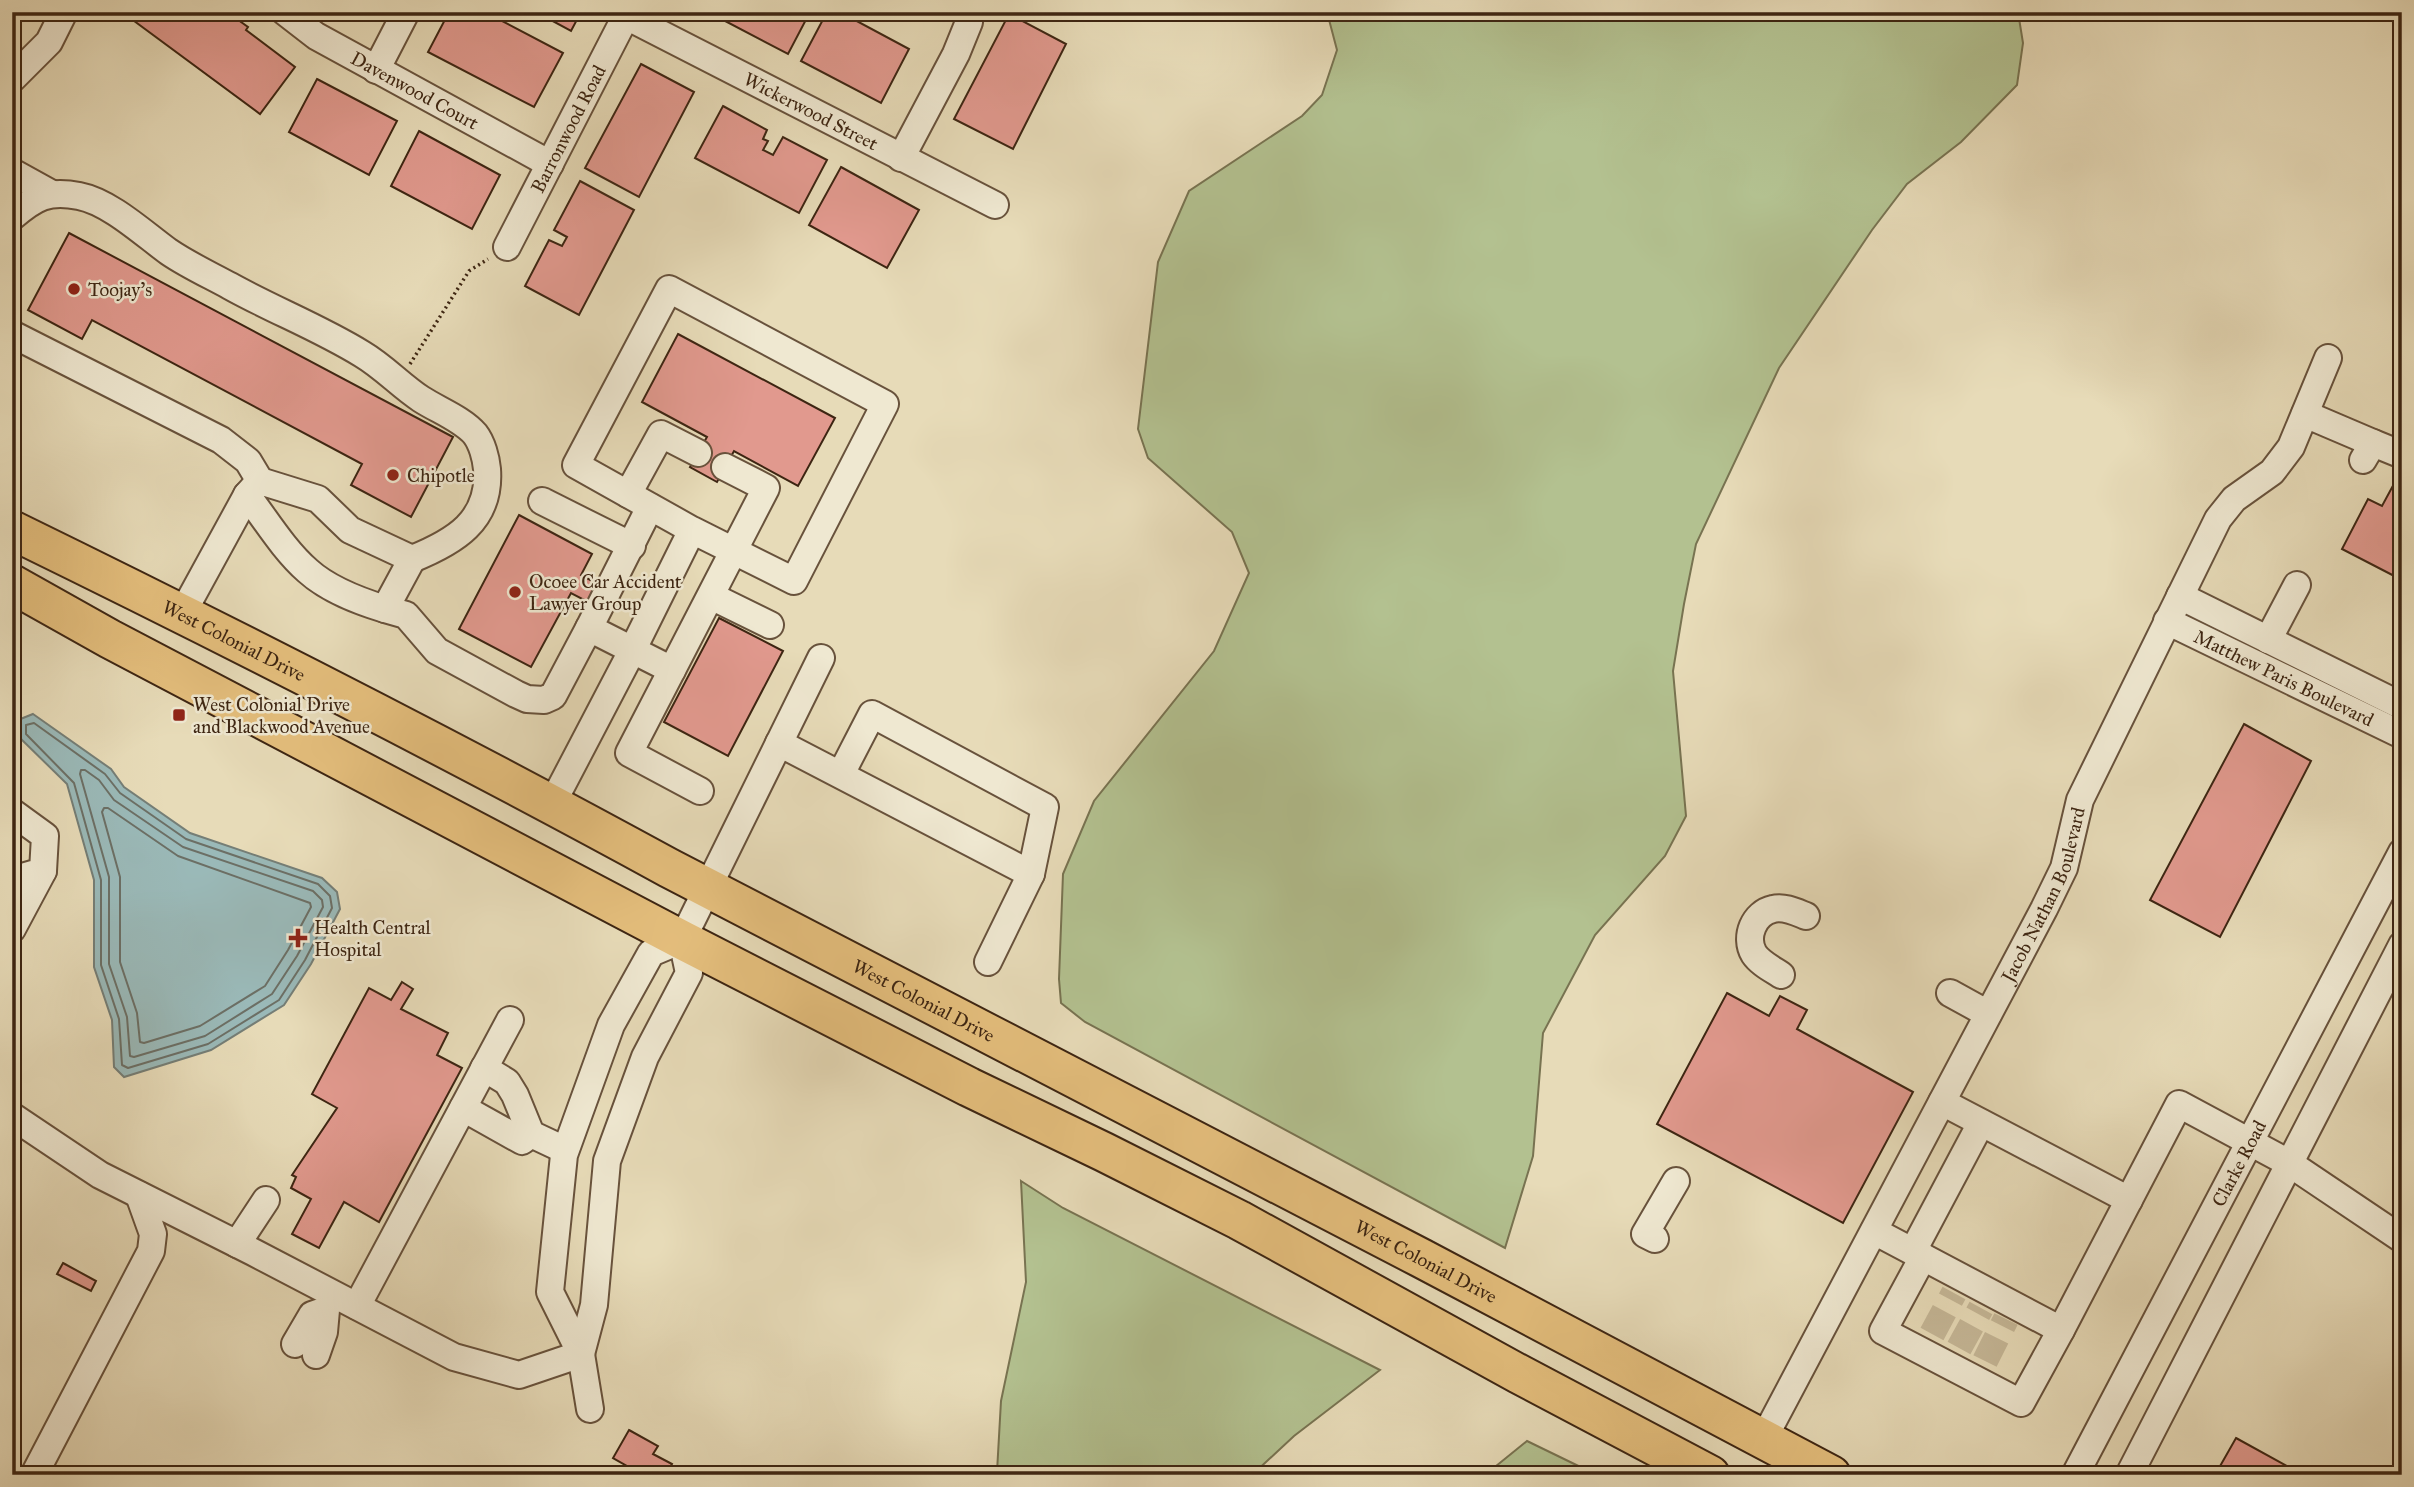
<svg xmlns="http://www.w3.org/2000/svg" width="2414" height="1487" font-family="'IM FELL Great Primer',serif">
	<rect width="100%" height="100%" fill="#e7dbb8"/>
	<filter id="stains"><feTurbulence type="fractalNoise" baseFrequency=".00286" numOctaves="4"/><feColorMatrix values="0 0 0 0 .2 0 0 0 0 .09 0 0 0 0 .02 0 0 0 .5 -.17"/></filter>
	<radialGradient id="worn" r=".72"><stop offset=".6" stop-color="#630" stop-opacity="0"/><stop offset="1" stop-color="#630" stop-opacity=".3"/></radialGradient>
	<g fill="#b3c190" stroke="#787351" stroke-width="2">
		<path d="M 1327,12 L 2018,12 L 2023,43 L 2017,85 L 1961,142 L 1907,184 L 1872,230 L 1779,368 L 1696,544 L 1684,604 L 1673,671 L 1686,816 L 1665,856 L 1595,935 L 1543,1033 L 1533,1156 L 1505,1248 L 1085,1022 L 1061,1003 L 1059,979 L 1063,874 L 1094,801 L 1214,651 L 1249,573 L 1232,532 L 1148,458 L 1138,429 L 1158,262 L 1189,191 L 1302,116 L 1322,95 L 1337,50 Z"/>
		<path d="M 1021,1181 L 1063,1208 L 1380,1370 L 1294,1436 L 1252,1475 L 999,1475 L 997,1472 L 1001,1401 L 1026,1282 Z"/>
		<path d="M 1527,1441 L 1597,1475 L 1485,1475 Z"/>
	</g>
	<path fill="#9ab9b8" stroke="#757e76" stroke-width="2" d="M 33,714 L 111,769 L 124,787 L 190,833 L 322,878 L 337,892 L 340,909 L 311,964 L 284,1005 L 211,1050 L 124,1077 L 114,1067 L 112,1020 L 94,967 L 94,880 L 67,784 L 19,737 L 18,720 Z"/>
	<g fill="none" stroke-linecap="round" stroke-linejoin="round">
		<g stroke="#6c6f65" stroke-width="2">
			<path d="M 34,723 L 105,774 L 120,793 L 186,839 L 318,884 L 330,896 L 332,908 L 305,960 L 279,1000 L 208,1044 L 128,1068 L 122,1065 L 119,1019 L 101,965 L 101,880 L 74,783 L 26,734 L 26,725 Z"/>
			<path d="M 81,770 L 85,770 L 99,780 L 114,800 L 183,847 L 313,891 L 322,900 L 323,907 L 297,956 L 272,994 L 205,1036 L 134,1057 L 130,1056 L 127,1017 L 109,964 L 109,877 L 80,774 Z"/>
			<path d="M 104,808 L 108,808 L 178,856 L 310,903 L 311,907 L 288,950 L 265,986 L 200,1026 L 144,1043 L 140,1042 L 137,1013 L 120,962 L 120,877 L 102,812 Z"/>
		</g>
	</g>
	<g fill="#e1998e" stroke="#3d2512" stroke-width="2">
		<path d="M 122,12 L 227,12 L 248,27 L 246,30 L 295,67 L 260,114 Z"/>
		<path d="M 449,12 L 485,12 L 563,53 L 534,107 L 428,52 Z"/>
		<path d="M 536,12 L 581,12 L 571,31 Z"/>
		<path d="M 708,12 L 810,12 L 788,54 Z"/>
		<path d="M 827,12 L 840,12 L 909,49 L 881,103 L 801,61 Z"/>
		<path d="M 1009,14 L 1066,44 L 1013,149 L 954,119 Z"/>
		<path d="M 641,64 L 694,92 L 639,197 L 585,168 Z"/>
		<path d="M 317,79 L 397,121 L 369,175 L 289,132 Z"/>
		<path d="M 723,106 L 767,130 L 763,139 L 768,141 L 763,150 L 773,155 L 783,137 L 827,160 L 799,213 L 695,158 Z"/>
		<path d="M 419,131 L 500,175 L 472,229 L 391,186 Z"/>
		<path d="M 841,167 L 919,210 L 887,268 L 809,225 Z"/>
		<path d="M 580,181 L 634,210 L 579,315 L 525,286 L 549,240 L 562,246 L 567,237 L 554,230 Z"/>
		<path d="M 69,233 L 453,437 L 411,517 L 351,485 L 362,464 L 92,320 L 82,339 L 28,310 Z"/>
		<path d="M 678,334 L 835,418 L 798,486 L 734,451 L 717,482 L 690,467 L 707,437 L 642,402 Z"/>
		<path d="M 2402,469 L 2402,580 L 2342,549 L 2368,499 L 2382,506 Z"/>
		<path d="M 519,515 L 592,554 L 581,575 L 598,584 L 588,602 L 571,593 L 531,667 L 459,629 Z"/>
		<path d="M 719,618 L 783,651 L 728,756 L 664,722 Z"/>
		<path d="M 2244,724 L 2311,761 L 2220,937 L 2150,900 Z"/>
		<path d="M 402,982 L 413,989 L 401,1009 L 448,1033 L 437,1055 L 462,1068 L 379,1222 L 344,1202 L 319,1248 L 292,1234 L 311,1199 L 291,1188 L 296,1177 L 292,1175 L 337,1108 L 312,1094 L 369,988 L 391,1000 Z"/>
		<path d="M 1727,993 L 1769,1016 L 1780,996 L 1807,1010 L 1797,1029 L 1913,1092 L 1843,1223 L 1657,1124 Z"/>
		<path d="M 63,1263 L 96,1281 L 91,1291 L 57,1274 Z"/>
		<path d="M 629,1430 L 658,1446 L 653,1454 L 672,1464 L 666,1475 L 643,1475 L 613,1458 Z"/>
		<path d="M 2236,1438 L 2303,1475 L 2215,1475 Z"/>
	</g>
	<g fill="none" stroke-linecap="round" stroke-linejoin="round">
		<g stroke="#c5b797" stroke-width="26" stroke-dasharray="26 13" stroke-linecap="butt">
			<path d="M 1932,1334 L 1954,1293"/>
			<path d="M 1959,1348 L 1981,1308"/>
			<path d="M 1985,1361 L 2006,1319"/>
		</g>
		<defs>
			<g id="minor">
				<path id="s1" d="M 285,12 L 316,36 L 550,164"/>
				<path id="s2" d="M 626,16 L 995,205"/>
				<path d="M 376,70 L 406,12"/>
				<path d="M 12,79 L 49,42 L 64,12"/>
				<path d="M 901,158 L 956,54 L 969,22 L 970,12"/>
				<path d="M 12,172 L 50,193"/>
				<path d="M 12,217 C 35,197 48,190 79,196 C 110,202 144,234 169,252 C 188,265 210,275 230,286 C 273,310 320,328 362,354 C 384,367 401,386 421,399 C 438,410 462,419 475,434 C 482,443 486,458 487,469 C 491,521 454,542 412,559"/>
				<path id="s3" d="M 507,247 L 628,12"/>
				<path d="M 12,334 L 221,440 L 248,461 L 260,481 L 318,499 L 350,530 L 412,559 L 385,609 C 359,601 329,590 308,571 C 284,550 266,520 247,495"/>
				<path d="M 2305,414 L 2373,443 L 2363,460"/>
				<path d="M 2373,443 L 2400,454"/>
				<path d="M 628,494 L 661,434 L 698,453"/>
				<path d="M 542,501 L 632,546"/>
				<path d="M 711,596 L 770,625"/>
				<path d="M 2180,596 L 2402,706"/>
				<path d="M 385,609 L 406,615 L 437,651 L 516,694 L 527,699 L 544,700 L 553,696 L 589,628 L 672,670 L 766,488 L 725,467"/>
				<path d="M 182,614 L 247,495 L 256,485"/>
				<path id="s4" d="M 2167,621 L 2402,735"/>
				<path d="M 589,628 L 650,507"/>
				<path d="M 2268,640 L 2297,585"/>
				<path d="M 672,670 L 629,753 L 700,791"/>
				<path d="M 779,743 L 1031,874"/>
				<path d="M 841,774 L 872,714 L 1045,807 L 1031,874 L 988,962"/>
				<path d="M 552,804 L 632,651 L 692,530 L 576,465 L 669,289 L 885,404 L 794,581 L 692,530"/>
				<path d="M 12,812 L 45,836 L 43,871 L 12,880"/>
				<path d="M 12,929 L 43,871"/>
				<path d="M 1781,975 C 1772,969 1760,963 1754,954 C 1744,937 1754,913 1773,909 C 1784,906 1796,912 1806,916"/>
				<path d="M 1950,993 L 1988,1014"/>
				<path d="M 484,1068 L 507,1082 L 515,1095 L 531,1134 L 565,1150"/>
				<path d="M 1942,1102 L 2129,1200"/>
				<path d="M 463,1108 L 522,1141 L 531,1134"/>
				<path d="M 12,1116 L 100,1175 L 253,1252 L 454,1357 L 519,1375 L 581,1354"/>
				<path d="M 1874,1231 L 2061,1330 L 2179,1104 L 2289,1163 L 2402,1239"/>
				<path d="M 1655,1239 L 1645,1234 L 1676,1181"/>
				<path d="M 237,1244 L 266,1200"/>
				<path d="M 1913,1251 L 1981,1123"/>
				<path d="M 1923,1257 L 1883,1331 L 2021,1403 L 2061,1330"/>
				<path d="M 357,1306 L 510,1020"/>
				<path d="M 295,1344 L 312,1315 L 326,1310 L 324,1332 L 316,1355"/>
				<path d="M 581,1354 L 594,1305 L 607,1161 L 645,1057 L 689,973 L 682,940 L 821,658"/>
				<path d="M 590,1409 L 581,1354 L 550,1292 L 564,1155 L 611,1025 L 651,953 L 682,940"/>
				<path id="s5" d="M 1764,1438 L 2044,909 L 2064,868 L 2080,800 L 2218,519 L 2234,499 L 2272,472 L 2291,447 L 2328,358"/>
				<path d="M 34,1475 L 151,1251 L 153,1234 L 139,1195"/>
				<path id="s6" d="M 2075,1475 L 2402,852"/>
				<path d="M 2129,1475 L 2402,945"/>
			</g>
			<g id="highway">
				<path id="s7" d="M 12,530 C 233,638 453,750 669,868 L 1421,1258 L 1831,1475"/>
				<path d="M 12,584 L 110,639 L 682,940 L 969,1087 L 1104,1152 L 1239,1220 L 1519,1374 L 1710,1475"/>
			</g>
		</defs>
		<use href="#minor" stroke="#68523c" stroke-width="30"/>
		<use href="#highway" stroke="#3d2512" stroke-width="42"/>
		<path stroke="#3d2512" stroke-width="3.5" stroke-dasharray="2 3.5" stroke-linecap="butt" d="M 410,364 L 469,271 L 488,259"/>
		<use href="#minor" stroke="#efe8d1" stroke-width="26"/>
		<use href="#highway" stroke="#e4be7c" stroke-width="38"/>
	</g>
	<g fill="#8f2418" stroke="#efe8d1" stroke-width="2.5">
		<circle cx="74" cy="289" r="7"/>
		<circle cx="393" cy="475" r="7"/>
		<circle cx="515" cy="592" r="7"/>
		<rect x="172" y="708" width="14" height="14" rx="3.5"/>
		<path d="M294.5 927.5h7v7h7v7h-7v7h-7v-7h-7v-7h7z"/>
	</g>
	<g text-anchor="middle" stroke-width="5" stroke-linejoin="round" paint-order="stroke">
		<g font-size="19" fill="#3d2512" stroke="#efe8d1">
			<text dy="7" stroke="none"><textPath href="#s1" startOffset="152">Davenwood Court</textPath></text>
			<text dy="7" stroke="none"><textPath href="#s2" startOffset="208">Wickerwood Street</textPath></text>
			<text dy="7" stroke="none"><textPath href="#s3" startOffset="133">Barronwood Road</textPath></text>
			<text dy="7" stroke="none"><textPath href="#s7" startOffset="248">West Colonial Drive</textPath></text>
			<text dy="7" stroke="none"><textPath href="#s4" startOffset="130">Matthew Paris Boulevard</textPath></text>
			<text dy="7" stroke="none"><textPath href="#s5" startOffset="612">Jacob Nathan Boulevard</textPath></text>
			<text dy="7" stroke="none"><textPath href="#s7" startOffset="1026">West Colonial Drive</textPath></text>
			<text dy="7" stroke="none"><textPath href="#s6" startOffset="352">Clarke Road</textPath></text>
			<text dy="7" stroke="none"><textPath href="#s7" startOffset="1592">West Colonial Drive</textPath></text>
		</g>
		<g font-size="19" fill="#3d2512" stroke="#efe8d1" text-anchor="start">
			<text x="88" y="296">Toojay's</text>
			<text x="407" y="482">Chipotle</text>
			<text x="529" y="588">Ocoee Car Accident<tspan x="529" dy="22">Lawyer Group</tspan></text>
			<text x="193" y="711">West Colonial Drive<tspan x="193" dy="22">and Blackwood Avenue</tspan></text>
			<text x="314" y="934">Health Central<tspan x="314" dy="22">Hospital</tspan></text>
		</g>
	</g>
	<rect width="2414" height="1487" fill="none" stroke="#e7dbb8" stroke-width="42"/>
	<rect x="14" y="14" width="2386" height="1459" fill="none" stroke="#3d2512" stroke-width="3.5"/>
	<rect x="21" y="21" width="2372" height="1445" fill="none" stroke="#3d2512" stroke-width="2"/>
	<rect width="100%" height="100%" filter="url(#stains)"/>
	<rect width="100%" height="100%" fill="url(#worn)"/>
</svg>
